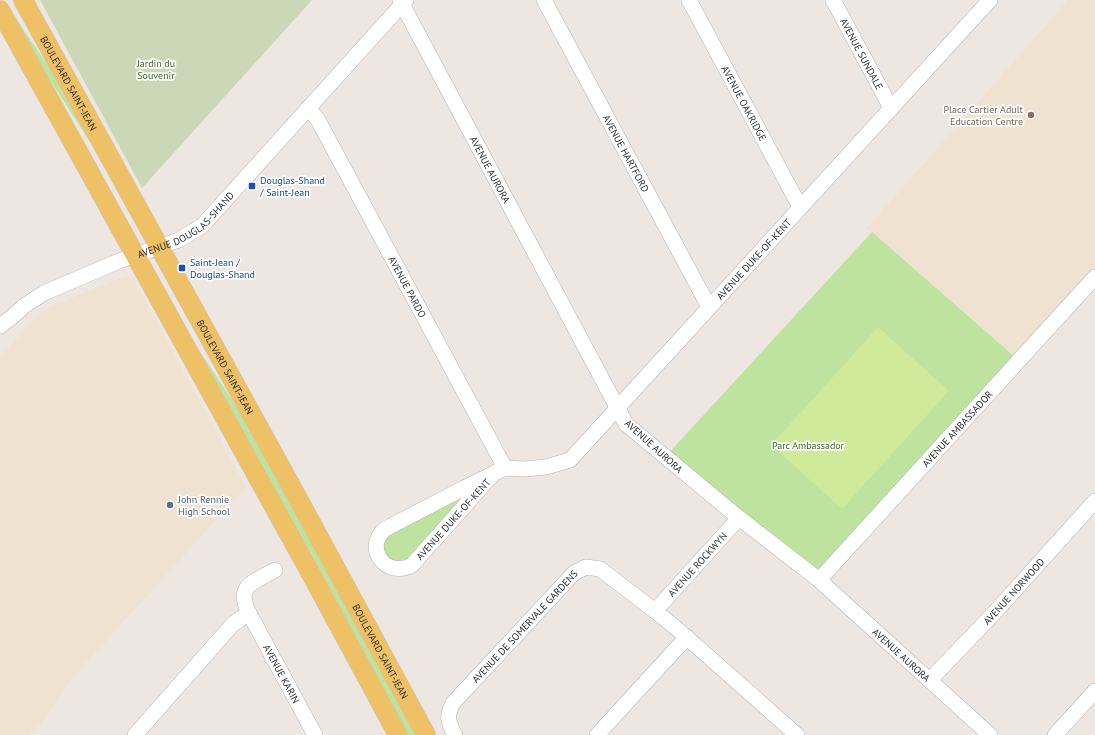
<svg xmlns="http://www.w3.org/2000/svg" width="1095" height="735" font-family="'PT Sans',sans-serif">
	<rect width="100%" height="100%" fill="#eee7e1"/>
	<g fill="#efe2d1">
		<path d="M 1068,0 L 1095,0 L 1095,272 L 1016,358 L 872,232 L 866,229 Z"/>
		<path d="M 126,276 L 134,280 L 246,487 L 75,675 L 40,725 L 29,735 L 0,735 L 0,357 L 39,314 L 54,305 Z"/>
	</g>
	<g fill="#bde39f">
		<path d="M 14,14 L 21,26 L 53,73 L 100,157 L 99,158 L 90,142 L 46,74 L 12,15 Z"/>
		<path d="M 872,232 L 1016,358 L 819,580 L 665,457 Z"/>
		<path d="M 201,353 L 238,409 L 251,431 L 416,735 L 408,735 L 316,562 L 200,354 Z"/>
		<path d="M 465,492 L 467,496 L 407,561 L 399,564 L 383,556 L 383,540 L 385,536 Z"/>
	</g>
	<path fill="#cbd8b8" d="M 40,0 L 312,0 L 142,188 Z"/>
	<path fill="#d0ea9b" d="M 878,327 L 949,391 L 842,509 L 771,445 Z"/>
	<g fill="none" stroke-linecap="round" stroke-linejoin="round">
		<defs>
			<g id="minor">
				<path id="s1" d="M 400,0 L 626,424 L 739,518 L 819,580 L 990,735"/>
				<path id="s2" d="M 544,0 L 709,307"/>
				<path id="s3" d="M 689,0 L 800,207"/>
				<path id="s4" d="M 833,0 L 891,108"/>
				<path id="s5" d="M 308,108 L 318,120 L 505,468"/>
				<path id="s6" d="M 0,326 L 12,317 L 24,306 L 44,293 L 119,261 L 179,240 L 202,226 L 406,0"/>
				<path id="s7" d="M 494,473 L 412,565 C 386,579 363,548 385,529 L 464,488 L 505,468 L 525,469 L 546,467 L 570,460 L 990,0"/>
				<path id="s8" d="M 275,570 C 254,582 235,585 249,613 L 315,735"/>
				<path id="s9" d="M 819,580 L 1095,277"/>
				<path id="s10" d="M 655,611 L 739,518"/>
				<path id="s11" d="M 930,680 L 995,612 L 1095,501"/>
				<path d="M 135,735 L 233,624 L 249,613"/>
				<path id="s12" d="M 455,735 C 448,722 446,717 453,703 L 574,573 L 586,567 L 600,569 L 655,611 L 676,628 L 797,735"/>
				<path d="M 597,735 L 687,637"/>
				<path d="M 1055,735 L 1095,691"/>
			</g>
			<g id="major">
				<path id="s13" d="M 23,0 L 289,482 L 426,735"/>
				<path d="M 0,10 L 310,572 L 398,735"/>
			</g>
		</defs>
		<use href="#minor" stroke="#b1b4bd" stroke-width="16"/>
		<use href="#major" stroke="#c8c8c8" stroke-width="20"/>
		<use href="#minor" stroke="#fff" stroke-width="15"/>
		<use href="#major" stroke="#eec166" stroke-width="19"/>
	</g>
	<circle fill="#8d6e63" stroke="#fff" stroke-width="1.5" cx="1031" cy="115" r="4"/>
	<g fill="#1a4fb4" stroke="#fff" stroke-width="1.5">
		<rect x="248" y="182" width="8" height="8" rx="2"/>
		<rect x="178" y="264" width="8" height="8" rx="2"/>
	</g>
	<circle fill="#5c6f8a" stroke="#fff" stroke-width="1.5" cx="170" cy="505" r="4"/>
	<g text-anchor="middle" stroke-width="3.5" stroke-linejoin="round" paint-order="stroke">
		<g font-size="10" fill="#2d2d2d" stroke="#fff">
			<text dy="4" stroke="none"><textPath href="#s4" startOffset="61">AVENUE SUNDALE</textPath></text>
			<text dy="4" stroke="none"><textPath href="#s13" startOffset="95">BOULEVARD SAINT-JEAN</textPath></text>
			<text dy="4" stroke="none"><textPath href="#s3" startOffset="117">AVENUE OAKRIDGE</textPath></text>
			<text dy="4" stroke="none"><textPath href="#s2" startOffset="174">AVENUE HARTFORD</textPath></text>
			<text dy="4" stroke="none"><textPath href="#s1" startOffset="192">AVENUE AURORA</textPath></text>
			<text dy="4" stroke="none"><textPath href="#s6" startOffset="214">AVENUE DOUGLAS-SHAND</textPath></text>
			<text dy="4" stroke="none"><textPath href="#s7" startOffset="665">AVENUE DUKE-OF-KENT</textPath></text>
			<text dy="4" stroke="none"><textPath href="#s5" startOffset="205">AVENUE PARDO</textPath></text>
			<text dy="4" stroke="none"><textPath href="#s13" startOffset="419">BOULEVARD SAINT-JEAN</textPath></text>
			<text dy="4" stroke="none"><textPath href="#s9" startOffset="205">AVENUE AMBASSADOR</textPath></text>
			<text transform="translate(654 446) rotate(42)" y="4">AVENUE AURORA</text>
			<text transform="translate(453 519) rotate(-48)" y="4">AVENUE DUKE-OF-KENT</text>
			<text dy="4" stroke="none"><textPath href="#s10" startOffset="63">AVENUE ROCKWYN</textPath></text>
			<text dy="4" stroke="none"><textPath href="#s11" startOffset="122">AVENUE NORWOOD</textPath></text>
			<text dy="4" stroke="none"><textPath href="#s12" startOffset="139">AVENUE DE SOMERVALE GARDENS</textPath></text>
			<text dy="4" stroke="none"><textPath href="#s13" startOffset="743">BOULEVARD SAINT-JEAN</textPath></text>
			<text dy="4" stroke="none"><textPath href="#s1" startOffset="840">AVENUE AURORA</textPath></text>
			<text dy="4" stroke="none"><textPath href="#s8" startOffset="129">AVENUE KARIN</textPath></text>
		</g>
		<g font-size="10" fill="#356b1d" stroke="#fff">
			<text x="156" y="67">Jardin du<tspan x="156" dy="12">Souvenir</tspan></text>
			<text x="808" y="449">Parc Ambassador</text>
		</g>
		<g font-size="10" fill="#785e54" stroke="#fff" text-anchor="end">
			<text x="1023" y="113">Place Cartier Adult<tspan x="1023" dy="12">Education Centre</tspan></text>
		</g>
		<g font-size="10" fill="#164399" stroke="#fff" text-anchor="start">
			<text x="260" y="184">Douglas-Shand<tspan x="260" dy="12">/ Saint-Jean</tspan></text>
			<text x="190" y="266">Saint-Jean /<tspan x="190" dy="12">Douglas-Shand</tspan></text>
		</g>
		<g font-size="10" fill="#4e5e75" stroke="#fff" text-anchor="start">
			<text x="178" y="503">John Rennie<tspan x="178" dy="12">High School</tspan></text>
		</g>
	</g>
</svg>
